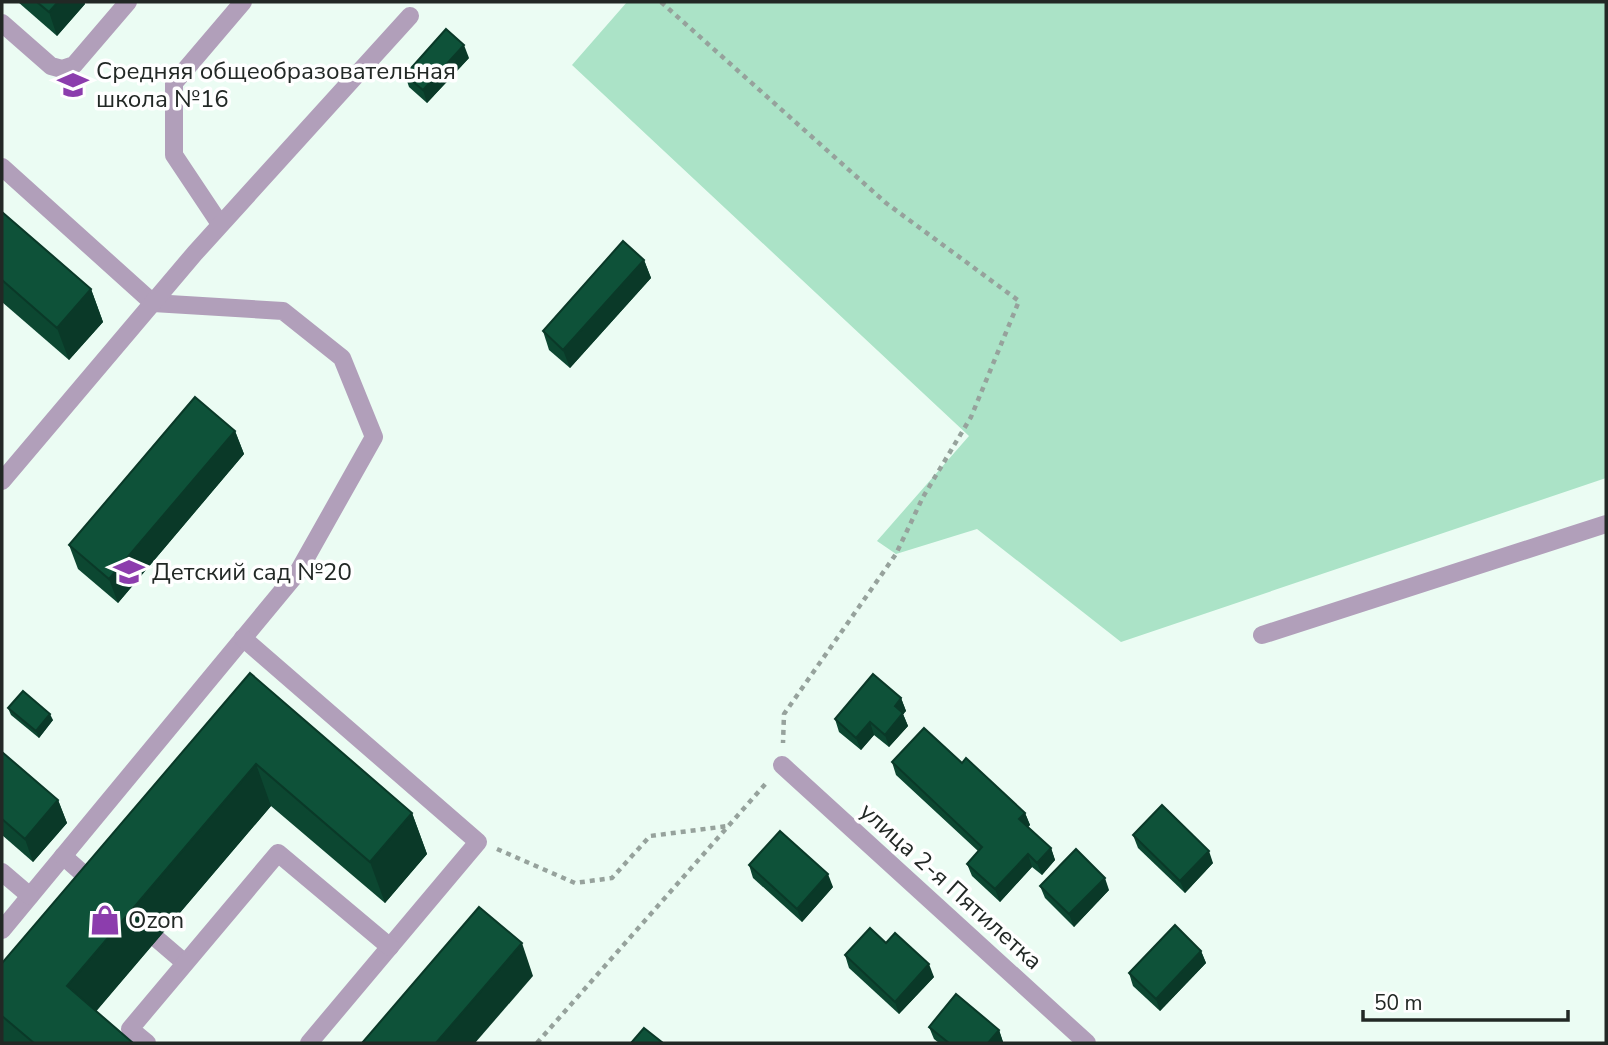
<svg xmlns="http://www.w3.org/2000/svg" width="1608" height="1045" font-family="'Nunito Sans',sans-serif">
<rect width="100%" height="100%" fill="#ebfcf3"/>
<polygon fill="#abe3c7" points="627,2 1606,2 1606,478 1121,642 977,529 896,554 877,541 969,436 572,65"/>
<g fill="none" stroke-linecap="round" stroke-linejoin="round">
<g stroke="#96a29c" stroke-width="4.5" stroke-dasharray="5 5" stroke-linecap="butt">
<polyline points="661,2 886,203 1019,301 971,417 923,497 896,554 784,714 783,743"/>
<polyline points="497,849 575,883 612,878 650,836 728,826"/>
<polyline points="537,1043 768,781"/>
</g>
<g stroke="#b19fba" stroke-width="18">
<polyline points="2,23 51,66 62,69 74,65 128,2"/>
<polyline points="2,167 153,303 283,311 342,358 374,437 298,572 2,930"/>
<polyline points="220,224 174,155 174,83 243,2"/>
<polyline points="2,481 195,253 410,16"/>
<polyline points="1262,635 1606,524"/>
<polyline points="243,638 478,842 309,1043"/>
<polyline points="782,765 1087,1043"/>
<polyline points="63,856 97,886"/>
<polyline points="2,872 30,896"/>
<polyline points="157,939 185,963"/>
<polyline points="147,1043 130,1029 278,853 390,947"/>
</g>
</g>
<g fill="#0c4731">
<polygon points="18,2 84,2 85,4 57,36"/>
<polygon points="469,58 427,103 409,87 405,75"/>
<polygon points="2,212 91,289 103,322 69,360 2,302"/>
<polygon points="644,260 651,278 570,368 549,350 543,331"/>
<polygon points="235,431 244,454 118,603 78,569 69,545"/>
<polygon points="250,673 412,813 427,854 385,903 271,806 96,1011 133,1043 2,1043 2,963"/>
<polygon points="901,698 906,711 903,714 908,726 889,747 874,735 861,750 839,732 835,719"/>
<polygon points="8,708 53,720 39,738 11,715"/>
<polygon points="2,752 58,800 67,823 33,862 2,835"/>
<polygon points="892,762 962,763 1025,813 1030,825 1028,827 1051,848 1055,860 1042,875 1032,867 1000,902 972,876 967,864 978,851 896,775"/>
<polygon points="1133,835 1213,863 1185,893 1138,848"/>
<polygon points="749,865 833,887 802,922 753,878"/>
<polygon points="1040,886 1109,890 1074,927 1045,898"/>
<polygon points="886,943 934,977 899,1014 849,968 845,955"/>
<polygon points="1201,951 1206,963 1160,1011 1133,986 1129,973"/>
<polygon points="929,1027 999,1030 1003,1042 939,1043 934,1039"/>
</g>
<g fill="#0a3928">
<polygon points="58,2 84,2 85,4 57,36 49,12"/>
<polygon points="464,45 469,58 427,103 423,90"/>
<polygon points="644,260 651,278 570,368 563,350"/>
<polygon points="91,289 103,322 69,360 57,328"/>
<polygon points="235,431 244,454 118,603 109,579"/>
<polygon points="901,698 906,711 903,714 908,726 889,747 885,735 895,706"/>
<polygon points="50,714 53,720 39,738 36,731"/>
<polygon points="870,722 874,735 861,750 856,738"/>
<polygon points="256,764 271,806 82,1028 67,986"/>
<polygon points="58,800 67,823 33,862 25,839"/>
<polygon points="412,813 427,854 385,903 370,862"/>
<polygon points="1025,813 1030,825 1024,831 1019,819"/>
<polygon points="1051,848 1055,860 1042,875 1037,863"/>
<polygon points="1209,851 1213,863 1185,893 1180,881"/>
<polygon points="1028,854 1032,867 1000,902 995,889"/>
<polygon points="828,874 833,887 802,922 797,909"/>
<polygon points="1105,878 1109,890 1074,927 1069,914"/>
<polygon points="522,943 533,976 475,1043 436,1043"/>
<polygon points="1201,951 1206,963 1160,1011 1156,999"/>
<polygon points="929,964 934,977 899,1014 895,1002"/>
<polygon points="999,1030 1003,1042 988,1043"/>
</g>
<g fill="#0e5239" stroke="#0a3928" stroke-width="2">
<polygon points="37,2 58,2 49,12"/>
<polygon points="446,29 464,45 423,90 405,75"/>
<polygon points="2,212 91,289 57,328 2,280"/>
<polygon points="623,241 644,260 563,350 543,331"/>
<polygon points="195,397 235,431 109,579 69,545"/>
<polygon points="250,673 412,813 370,862 256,764 67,986 133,1043 34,1043 2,1016 2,963"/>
<polygon points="873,674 901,698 895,706 903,713 885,735 870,722 856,738 835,719"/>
<polygon points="23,691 50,714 36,731 8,708"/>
<polygon points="924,728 962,763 966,758 1025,813 1019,819 1051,848 1037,863 1028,854 995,889 967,864 982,847 892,762"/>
<polygon points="2,752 58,800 25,839 2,819"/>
<polygon points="1162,805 1209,851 1180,881 1133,835"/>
<polygon points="780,831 828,874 797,909 749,865"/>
<polygon points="1076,849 1105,878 1069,914 1040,886"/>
<polygon points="479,907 522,943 436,1043 362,1043"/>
<polygon points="1175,925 1201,951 1156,999 1129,973"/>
<polygon points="870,928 886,943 895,933 929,964 895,1002 845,955"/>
<polygon points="956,994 999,1030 988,1043 949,1043 929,1027"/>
<polygon points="644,1028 663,1043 631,1043"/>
</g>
<defs>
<g id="school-bare" transform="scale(2.415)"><path d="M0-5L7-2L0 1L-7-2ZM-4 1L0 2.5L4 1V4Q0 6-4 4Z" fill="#8c3dad" stroke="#fff" stroke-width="2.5" paint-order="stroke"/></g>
<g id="shop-bare" transform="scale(2.415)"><path d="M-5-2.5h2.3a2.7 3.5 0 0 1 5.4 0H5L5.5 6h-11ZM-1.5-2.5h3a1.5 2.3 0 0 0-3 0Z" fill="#8c3dad" stroke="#fff" stroke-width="2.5" paint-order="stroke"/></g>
</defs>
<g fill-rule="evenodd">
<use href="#school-bare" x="73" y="85"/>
<use href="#school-bare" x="129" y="572"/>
<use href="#shop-bare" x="105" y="920"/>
</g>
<g text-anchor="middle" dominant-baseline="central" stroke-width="7" stroke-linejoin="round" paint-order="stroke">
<g font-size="24" fill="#222825" stroke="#fff" text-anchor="start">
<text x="96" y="71">Средняя общеобразовательная<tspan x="96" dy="28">школа №16</tspan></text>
<text x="152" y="572">Детский сад №20</text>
<text x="128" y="920">Ozon</text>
</g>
<g font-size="24" fill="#222825" stroke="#fff">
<text transform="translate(951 886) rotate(42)">улица 2-я Пятилетка</text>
</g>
</g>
<rect width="1608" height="1045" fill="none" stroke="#222825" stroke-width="7"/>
<path d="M1363 1010v10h205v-10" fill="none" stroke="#222825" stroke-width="3.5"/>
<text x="1374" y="1010" font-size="21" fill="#222825" stroke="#ffffff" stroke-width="5" paint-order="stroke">50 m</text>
</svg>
